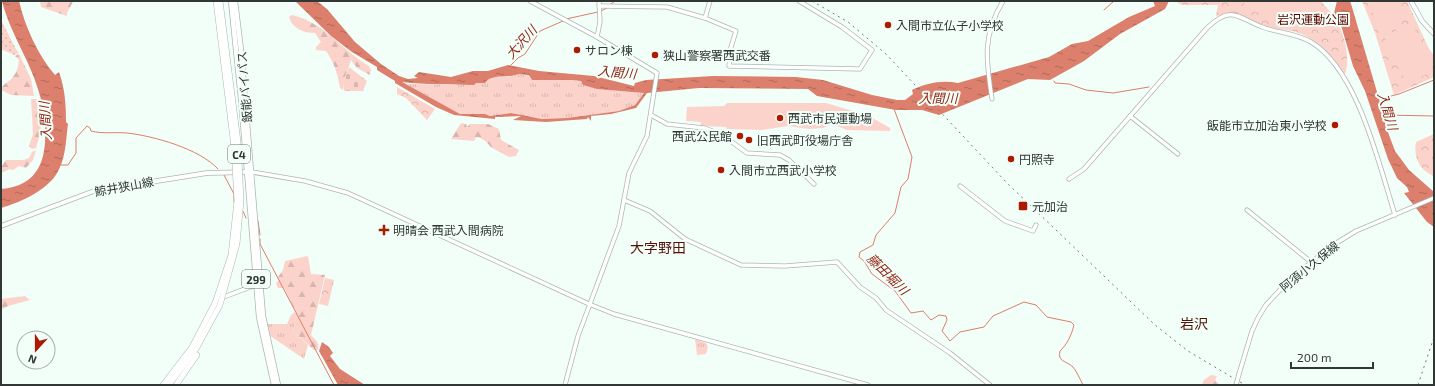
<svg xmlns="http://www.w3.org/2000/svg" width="1435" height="386" font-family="'Exo 2','Noto Sans JP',sans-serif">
<defs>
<pattern id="grass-tufts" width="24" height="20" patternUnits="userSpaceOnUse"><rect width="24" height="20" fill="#fcd3cb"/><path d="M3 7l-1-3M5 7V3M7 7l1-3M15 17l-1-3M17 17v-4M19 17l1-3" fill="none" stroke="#d8b6af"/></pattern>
<pattern id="forest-firs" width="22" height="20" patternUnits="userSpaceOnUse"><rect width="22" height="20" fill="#fcd3cb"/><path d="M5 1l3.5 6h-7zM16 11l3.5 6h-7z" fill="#d8b6af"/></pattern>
<pattern id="cemetery-stones" width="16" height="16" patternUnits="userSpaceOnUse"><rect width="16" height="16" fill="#fcd3cb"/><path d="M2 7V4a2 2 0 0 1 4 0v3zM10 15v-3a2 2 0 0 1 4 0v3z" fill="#d8b6af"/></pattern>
<pattern id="park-crowns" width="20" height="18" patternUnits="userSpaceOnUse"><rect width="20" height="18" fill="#fcd3cb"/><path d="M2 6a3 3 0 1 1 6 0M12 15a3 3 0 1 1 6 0" fill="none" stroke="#d8b6af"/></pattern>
<pattern id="garden-dots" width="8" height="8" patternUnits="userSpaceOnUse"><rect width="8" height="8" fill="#fcd3cb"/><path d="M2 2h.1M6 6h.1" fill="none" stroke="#d8b6af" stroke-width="1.8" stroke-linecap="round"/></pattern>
<pattern id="water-ripples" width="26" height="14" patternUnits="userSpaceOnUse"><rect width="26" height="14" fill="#dc7f6d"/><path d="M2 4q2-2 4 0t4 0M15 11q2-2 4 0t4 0" fill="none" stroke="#b3695a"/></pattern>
</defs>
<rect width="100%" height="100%" fill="#f2fef8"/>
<g fill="url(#grass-tufts)">
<polygon points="518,74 529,75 532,80 572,80 581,81 597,89 644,93 635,105 619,111 567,118 543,119 511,113 490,116 485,114 460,114 401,82 408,84 456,85 485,81 493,77 508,77"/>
<polygon points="295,312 297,315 293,331 308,345 304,359 269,335 267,324 287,324 291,315"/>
<polygon points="695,339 706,343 708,347 706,354 697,355"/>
</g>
<g fill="url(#forest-firs)">
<polygon points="40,1 73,1 73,2 67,13 67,16 41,7"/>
<path d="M 292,15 C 322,21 343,51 369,66 L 371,70 L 370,75 L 357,68 L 351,60 L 343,83 L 343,90 L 340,88 C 338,75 334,62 326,51 L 316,50 L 316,47 L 321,42 L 315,33 C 303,33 293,29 289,17 Z"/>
<path d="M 19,54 L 31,79 L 34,96 L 11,95 L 1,90 C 3,83 8,83 12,78 C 17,73 18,67 19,60 L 15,56 Z"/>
<polygon points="31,99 37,99 41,130 36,148 32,149 29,146 33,134"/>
<path d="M 461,123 L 466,124 L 467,127 L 470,124 L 488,124 L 499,129 L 501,140 L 519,150 L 516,156 L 509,157 C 507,156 493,148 492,148 C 486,142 485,139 476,137 L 474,141 L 451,139 Z"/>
<polygon points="36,150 33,160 26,168 19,166 13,170 10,169 1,173 1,167 6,160 24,160 29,158 32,152"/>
<path d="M 308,256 L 311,274 L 325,275 L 311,335 C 316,341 320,342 318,350 L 314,350 L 293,331 L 297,314 L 284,288 L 278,288 L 276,283 L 279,280 L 278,277 L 283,270 L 285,261 Z"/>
<polygon points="25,296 30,300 8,306 1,310 1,299"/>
<polygon points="1211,375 1217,376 1215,380 1220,385 1202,385 1204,380"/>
</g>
<polygon fill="url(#cemetery-stones)" points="349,67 367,81 363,91 344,91 343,83"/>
<g fill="url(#park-crowns)">
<path d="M 1180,1 L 1321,1 C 1326,7 1333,14 1337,21 C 1344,35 1351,59 1345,74 C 1334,57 1318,40 1299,33 C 1288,29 1276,30 1266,26 C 1243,18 1242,10 1216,16 L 1218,5 L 1183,5 L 1177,3 Z"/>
<polygon points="1362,1 1407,1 1428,47 1434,56 1434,77 1394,95 1375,33"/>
<polygon points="397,87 435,109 427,120 406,98 397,94"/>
<path d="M 1434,134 L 1434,176 C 1420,171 1413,157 1416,142 Z"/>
<polygon points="325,278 334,280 328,306 319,304"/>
</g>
<polygon fill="url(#garden-dots)" points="1,20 16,49 19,53 14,55 1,49"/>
<g fill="#fcd3cb">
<path d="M 1242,1 L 1312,1 C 1315,15 1306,26 1292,25 L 1250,10 Z"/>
<path d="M 1369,1 C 1389,1 1400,0 1410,17 L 1385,28 L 1381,28 L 1367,2 Z"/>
<polygon points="1412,23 1434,71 1407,83 1384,36"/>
<polygon points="727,103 826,103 869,116 890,128 890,131 847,130 832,124 823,128 809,129 788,126 762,130 727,129 726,127 700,126 701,122 686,121 687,107 724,106"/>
</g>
<g fill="url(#water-ripples)" fill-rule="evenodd">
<path d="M 2,1 L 19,1 C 25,27 38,55 55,75 L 59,72 C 65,89 66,104 66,122 L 68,124 C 66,138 66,154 60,167 C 52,189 21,202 1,208 L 1,189 C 39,186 47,159 45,126 L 48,128 C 48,116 43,107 40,96 C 31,61 10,34 2,1 Z"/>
<path d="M 295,1 L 317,1 L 327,9 L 355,42 L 381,64 L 399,76 L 408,79 L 418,78 L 414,76 L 419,72 L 451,77 L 473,71 L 488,71 L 508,65 L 539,71 L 594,76 L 634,86 L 635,83 L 646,80 L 713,76 L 796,77 L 823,80 L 872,95 L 897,100 L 905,100 L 913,94 L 912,90 C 927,83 941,80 958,83 L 1049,57 L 1072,44 L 1088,41 L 1129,17 L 1155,6 L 1153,1 L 1169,1 L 1165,9 L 1120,34 L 1084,61 L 1050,80 L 1028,79 L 939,115 L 922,110 L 896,110 L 817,96 L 808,89 L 699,88 L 647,93 L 636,108 L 611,114 L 591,116 L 591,121 L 588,117 L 587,119 L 546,122 L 513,120 L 521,116 L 495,117 L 495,119 L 454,115 L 436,107 L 395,83 L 395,81 L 377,70 L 377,67 L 352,52 L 331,36 ZM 518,74 L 529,75 L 532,80 L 572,80 L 581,81 L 583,85 L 597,89 L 644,93 L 635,105 L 619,111 L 567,118 L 542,119 L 511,113 L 490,116 L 485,114 L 460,114 L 402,82 C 426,85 451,84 474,85 L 476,83 L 485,83 C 491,73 508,79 518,74 Z"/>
<polygon points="1337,1 1350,1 1352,7 1382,109 1386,127 1395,151 1409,170 1434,192 1434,227 1427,222 1404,193 1409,192 1407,187 1397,178 1388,159 1365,91 1353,66 1340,22 1334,13"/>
<polygon points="322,342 329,347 333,353 330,356 340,369 365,385 338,385 319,351"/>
</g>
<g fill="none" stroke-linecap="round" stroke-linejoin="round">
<g stroke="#dc7f6d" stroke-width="1">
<polyline points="611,4 615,1"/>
<polyline points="1104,10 1114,1"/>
<polyline points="601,11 607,8"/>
<polyline points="566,19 598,12"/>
<polyline points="511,65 518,58 525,54 540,31 563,21"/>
<polyline points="1054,81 1055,83 1069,84 1086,90 1113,93 1149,87"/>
<polyline points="1379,99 1399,94 1434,80"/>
<path d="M 894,109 L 912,157 L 908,179 L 901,187 L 895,213 L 876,235 L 873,245 L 860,252 L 859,257 L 864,261 L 872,274 L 895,291 L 911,313 L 923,311 L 931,320 L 939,315 L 946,316 L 947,320 L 942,331 L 950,341 L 960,332 L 984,327 L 993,316 L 1024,302 L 1036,305 L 1047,317 L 1071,322 L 1074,325 C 1071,336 1068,343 1060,351 C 1057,362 1067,361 1073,367 C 1077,372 1080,379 1083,385"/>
<polyline points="1383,115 1434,116"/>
<path d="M 61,165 L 68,165 L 76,153 L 76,138 L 87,126 L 90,128 L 91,131 C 102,134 115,132 127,133 C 154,136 200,149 218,169"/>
<polyline points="224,175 234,194 234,202"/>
<polyline points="241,211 243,211 246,218"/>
<polyline points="258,221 260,235"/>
<polyline points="260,239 260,244 334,385"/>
</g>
<g stroke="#abb9b2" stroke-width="5">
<g id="tertiary">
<polyline points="530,1 597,37 657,73 647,136 629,173 619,226 578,336 565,385"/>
<polyline points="599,6 667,7 705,18 736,31 731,47 729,66 860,69 872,50 842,27 799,1"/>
<polyline points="705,18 710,1"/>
<polyline points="597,37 600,22 599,1"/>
<path d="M 992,99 C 986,60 982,36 1003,1"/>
<polyline points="651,115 667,124 704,128 721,134 747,153 780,155 789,160 814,184"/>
<polyline points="1130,116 1178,154"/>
<polyline points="252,172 305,181 348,193 589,304 614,314 868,385"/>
<path d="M 1069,179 L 1084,169 L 1207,28 C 1232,4 1238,18 1262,27 C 1278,33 1296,33 1311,42 C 1358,70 1379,165 1395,215"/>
<polyline points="960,186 1005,221 1033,231 1036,225"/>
<polyline points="624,200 650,211 685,239 741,265 785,266 837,262 860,287 876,298 886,310 950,353 990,385"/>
<polyline points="1247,210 1311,262"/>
<polyline points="221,298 258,284"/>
<polyline points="1239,374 1252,331 1258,318 1266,305 1289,280 1333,245 1356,231 1434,198"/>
</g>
</g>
<g stroke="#abb9b2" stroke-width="5.5">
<g id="secondary">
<polyline points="1411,1 1422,21 1434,34"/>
<polyline points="1,226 94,191 207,173 250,172"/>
</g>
</g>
<g stroke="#abb9b2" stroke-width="6">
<g id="trunk">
<polyline points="231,1 241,99 259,317 274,385"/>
<polyline points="235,1 241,50 263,316 278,385"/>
</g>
</g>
<g stroke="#abb9b2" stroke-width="6">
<g id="motorway">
<polyline points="163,385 192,347 215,303"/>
<polyline points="169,385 196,349 220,305"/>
<polyline points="176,385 197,355"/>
</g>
</g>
<use href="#tertiary" stroke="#fff" stroke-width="3.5"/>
<use href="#secondary" stroke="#fff" stroke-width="4"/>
<use href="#trunk" stroke="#fff" stroke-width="4.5"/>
<use href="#motorway" stroke="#fff" stroke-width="5"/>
<g stroke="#747d79" stroke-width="1" stroke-dasharray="2 4" stroke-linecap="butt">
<polyline points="812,1 848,22 886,54 1007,183 1155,325 1188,351 1245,385"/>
<polyline points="1418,385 1434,337"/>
</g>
<g stroke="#abb9b2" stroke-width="5" stroke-linecap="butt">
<polyline id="tertiary-bridge" points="1236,385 1239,374"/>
</g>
<g stroke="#abb9b2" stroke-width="6" stroke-linecap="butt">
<g id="motorway-bridge">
<polyline points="215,303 231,255 237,201 234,147 216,1"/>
<polyline points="220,305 237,244 241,200 238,142 220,1"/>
</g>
</g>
<use href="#tertiary-bridge" stroke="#fff" stroke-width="3.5"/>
<use href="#motorway-bridge" stroke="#fff" stroke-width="5"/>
</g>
<g fill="#aa1b01" stroke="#f2fef8" stroke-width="1.5">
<circle cx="888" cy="25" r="4"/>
<circle cx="577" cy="50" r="4"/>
<circle cx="655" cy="55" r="4"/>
<circle cx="780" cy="118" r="4"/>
<circle cx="1335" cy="125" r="4"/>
<circle cx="740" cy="136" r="4"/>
<circle cx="749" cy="140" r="4"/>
<circle cx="1011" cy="159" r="4"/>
<circle cx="721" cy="170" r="4"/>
<rect x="1018" y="201" width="10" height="10" rx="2"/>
<path d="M382 224h4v4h4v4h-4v4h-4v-4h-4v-4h4z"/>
</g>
<g text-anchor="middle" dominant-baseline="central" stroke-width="4" stroke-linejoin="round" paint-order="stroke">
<g fill="#f2fef8" stroke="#6b736f" stroke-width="1">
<rect x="228" y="145" width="22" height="18" rx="3"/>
<rect x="242" y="270" width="28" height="18" rx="3"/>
</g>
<g font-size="11" font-weight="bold" fill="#313734">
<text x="239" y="154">C4</text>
<text x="256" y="279">299</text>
</g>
<g font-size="12" fill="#5c0500" stroke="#f2fef8">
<text x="1313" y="19">岩沢運動公園</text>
</g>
<g font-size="12" fill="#313734" stroke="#f2fef8" text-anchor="start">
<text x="896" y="25">入間市立仏子小学校</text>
<text x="585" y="50">サロン棟</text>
<text x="663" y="55">狭山警察署西武交番</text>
<text x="788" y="118">西武市民運動場</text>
<text x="1327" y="125" text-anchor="end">飯能市立加治東小学校</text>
<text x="732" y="136" text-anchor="end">西武公民館</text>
<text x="757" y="140">旧西武町役場庁舎</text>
<text x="1019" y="159">円照寺</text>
<text x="729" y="170">入間市立西武小学校</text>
<text x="1032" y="206">元加治</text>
<text x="393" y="230">明晴会 西武入間病院</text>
</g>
<g font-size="12" fill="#313734" stroke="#f2fef8">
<text transform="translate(244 87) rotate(-95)">飯能バイパス</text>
<text transform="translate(124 186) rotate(-10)">鯨井狭山線</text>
<text transform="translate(1309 266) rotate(-39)">阿須小久保線</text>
</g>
<g font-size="13" font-style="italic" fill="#952615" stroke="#f2fef8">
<text transform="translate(521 42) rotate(-48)">大沢川</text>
<text transform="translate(617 72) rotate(5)">入間川</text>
<text x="938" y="98">入間川</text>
<text transform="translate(1388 111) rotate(73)">入間川</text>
<text transform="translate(45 121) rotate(-94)">入間川</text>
<text transform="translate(888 274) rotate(45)">藤田堀川</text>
</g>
<g font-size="14" fill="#541107" stroke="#f2fef8">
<text x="658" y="247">大字野田</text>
<text x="1194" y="323">岩沢</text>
</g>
</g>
<rect width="1435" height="386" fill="none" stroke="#313734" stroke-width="4"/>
<g transform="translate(36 350) rotate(201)"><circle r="19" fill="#f2fef8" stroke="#a5aeaa"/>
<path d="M0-3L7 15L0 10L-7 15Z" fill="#aa1b01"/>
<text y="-6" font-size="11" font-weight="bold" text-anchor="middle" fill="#313734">N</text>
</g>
<path d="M1291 362v6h82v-6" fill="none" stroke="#313734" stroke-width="2"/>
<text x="1297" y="362" font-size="12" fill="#313734" stroke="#f2fef8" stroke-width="3" paint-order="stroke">200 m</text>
</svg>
